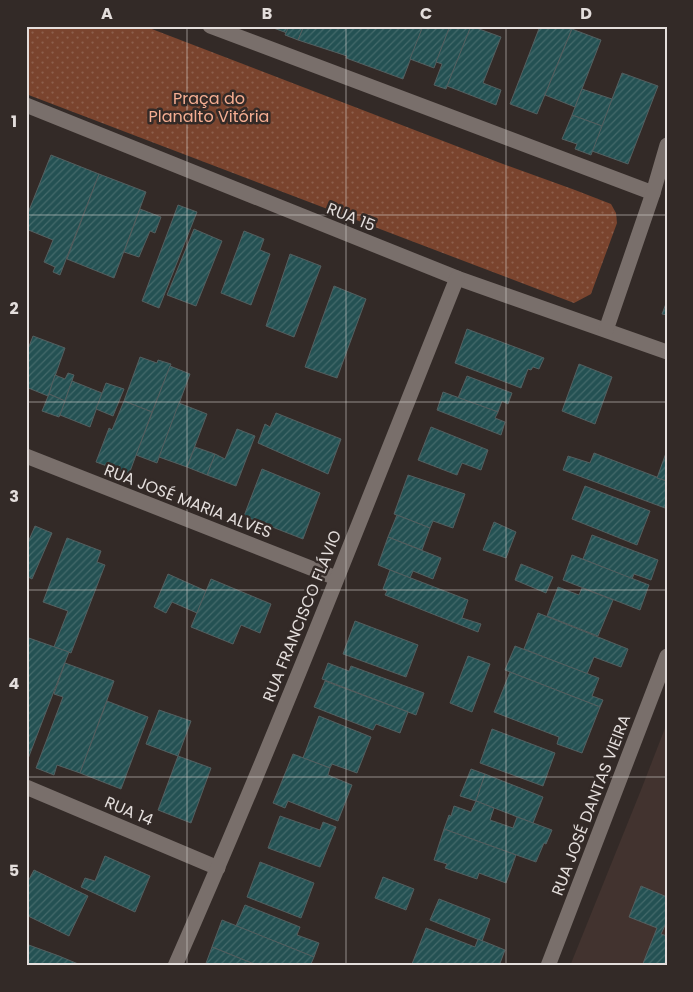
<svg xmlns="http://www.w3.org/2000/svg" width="693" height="992" font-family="Poppins,sans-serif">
<defs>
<pattern id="park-dots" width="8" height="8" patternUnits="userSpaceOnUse" patternTransform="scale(1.25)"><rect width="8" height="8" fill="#7a442e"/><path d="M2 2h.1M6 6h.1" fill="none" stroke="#8d5f4c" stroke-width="1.8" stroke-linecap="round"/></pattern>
<pattern id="building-hatch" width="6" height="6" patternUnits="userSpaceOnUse" patternTransform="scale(1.25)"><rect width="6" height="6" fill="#245153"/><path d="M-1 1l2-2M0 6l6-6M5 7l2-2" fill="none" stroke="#446a6b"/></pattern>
</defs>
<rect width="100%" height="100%" fill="#332a27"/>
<polygon fill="#42332f" points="667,723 667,966 570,966 641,790"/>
<polygon fill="url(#park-dots)" points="26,26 144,26 503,164 575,190 611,204 616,213 617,223 591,294 574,303 26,94"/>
<g fill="url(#building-hatch)" stroke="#545f60">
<polygon points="268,26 289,26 287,33"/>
<polygon points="289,26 304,26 298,40 285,35"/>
<polygon points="304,26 423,26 403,79 346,58 347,56 298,40"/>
<polygon points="423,26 450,26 434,68 410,59"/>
<polygon points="450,26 471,26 446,89 434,85 442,64 436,62"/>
<polygon points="471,26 501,37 483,83 501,90 496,105 447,86"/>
<polygon points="540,26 573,26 537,114 510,104"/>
<polygon points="572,29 601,40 575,107 545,95"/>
<polygon points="622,73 658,86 628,164 592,151"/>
<polygon points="582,89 612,99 602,126 572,115"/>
<polygon points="572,115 602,126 591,155 575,149 577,144 562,139"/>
<polygon points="51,155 99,174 60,275 53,272 55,267 44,262 53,240 26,229 26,218"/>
<polygon points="99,174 146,192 114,278 67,259"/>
<polygon points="178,205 197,212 159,308 142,301"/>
<polygon points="140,209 161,217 155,233 150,231 139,257 124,252"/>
<polygon points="194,229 222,241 196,306 167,295"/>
<polygon points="244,231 264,239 260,250 270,254 251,305 221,293"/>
<polygon points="290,254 321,266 294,337 266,326"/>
<polygon points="334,286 366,299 337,378 305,367"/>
<polygon points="667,301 667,315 662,314"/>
<polygon points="467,329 544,358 539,369 533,367 531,370 528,369 521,388 455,363"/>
<polygon points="33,336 65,348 48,396 26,387 26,354"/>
<polygon points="140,357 157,363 158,360 171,364 152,412 124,401"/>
<polygon points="579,364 612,377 595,424 562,411"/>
<polygon points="170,366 190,374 157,463 136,455"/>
<polygon points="68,373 74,375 65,401 49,394 55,375 65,379"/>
<polygon points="467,376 512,393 508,404 502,401 498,412 458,398"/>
<polygon points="72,381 102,393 90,427 60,415"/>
<polygon points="106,383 124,389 113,416 96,409"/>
<polygon points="443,392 498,412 495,418 505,422 501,435 437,410"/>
<polygon points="49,394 65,401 59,417 42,411"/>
<polygon points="124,401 152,412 129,474 96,462 109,428 112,430"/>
<polygon points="179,403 207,414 187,467 159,457"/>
<polygon points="276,413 341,439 328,474 258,443 265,424 270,427"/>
<polygon points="431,427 488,450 481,470 462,463 457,475 418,460"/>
<polygon points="237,429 255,436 236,486 207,475 215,454 225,459"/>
<polygon points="195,447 215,454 207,475 187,467"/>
<polygon points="594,453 667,481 667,505 665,508 563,470 568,456 590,463"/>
<polygon points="666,453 667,453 667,481 657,478"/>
<polygon points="262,469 320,493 303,539 244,516"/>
<polygon points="408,475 465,494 453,528 433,521 430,528 394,514"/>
<polygon points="585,486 650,511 637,545 572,519"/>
<polygon points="397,515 430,528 422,550 388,537"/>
<polygon points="494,522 516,532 506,558 483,550"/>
<polygon points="35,526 52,533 32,579 26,576 26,547"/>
<polygon points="592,535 658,560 651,580 634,574 632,579 583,559"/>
<polygon points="388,537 441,558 433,579 413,571 410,578 378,565"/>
<polygon points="67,538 101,551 97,562 105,565 71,653 54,647 68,611 43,602"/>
<polygon points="572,555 649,585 640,610 563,580"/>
<polygon points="521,564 553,577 546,593 515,580"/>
<polygon points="390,570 468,600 462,618 481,624 478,632 385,595 387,591 383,589"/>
<polygon points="168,574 206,591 197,613 172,602 166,613 154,607"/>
<polygon points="211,579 271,604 260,633 241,625 233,644 191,627"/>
<polygon points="558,587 579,595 582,588 613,600 598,636 547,616"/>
<polygon points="538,613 628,649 621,667 594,657 587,674 524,649"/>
<polygon points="355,621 418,645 406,677 343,654"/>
<polygon points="26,637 69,652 26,764"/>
<polygon points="515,646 599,678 592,696 603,700 600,707 505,670"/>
<polygon points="468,656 490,664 472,712 450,703"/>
<polygon points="65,663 114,681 80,773 57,765 54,775 36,768 63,697 54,694"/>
<polygon points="328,663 349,671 351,666 424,693 416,715 322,679"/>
<polygon points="510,672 600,707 582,753 557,744 559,737 494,712"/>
<polygon points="325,681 408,712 400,733 376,724 373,730 314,707"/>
<polygon points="107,701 148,717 121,789 80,773"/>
<polygon points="159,710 191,721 178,756 146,744"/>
<polygon points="319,716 371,737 357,773 332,764 330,768 303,758"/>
<polygon points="492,729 555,753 543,786 480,763"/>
<polygon points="293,754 330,768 328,775 352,785 338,821 288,801 285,808 273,803"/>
<polygon points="178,756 211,768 191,823 158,810"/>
<polygon points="471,769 485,774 476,801 460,796"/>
<polygon points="485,774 543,797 533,823 476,801"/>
<polygon points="476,801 494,808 490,820 513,828 517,817 552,830 546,844 544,843 536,862 444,829 449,815 451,816 454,806 471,812"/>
<polygon points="280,816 320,830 323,822 336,827 320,867 268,848"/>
<polygon points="444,829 516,855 506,883 479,873 477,879 445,868 447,864 434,860"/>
<polygon points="105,856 150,876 135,912 81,887 85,878 95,881"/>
<polygon points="260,862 314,883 301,918 247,897"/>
<polygon points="34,870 88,896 69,936 26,915 26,885"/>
<polygon points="383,877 414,889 406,910 375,898"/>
<polygon points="641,886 667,897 667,921 661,934 667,936 667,966 642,966 657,928 629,917"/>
<polygon points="439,899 490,919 482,941 430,920"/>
<polygon points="245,905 300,927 297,935 319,943 314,957 236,926"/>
<polygon points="222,920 314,957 310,966 259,966 212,947"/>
<polygon points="426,928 475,947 478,939 505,950 499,966 415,966 412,964"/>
<polygon points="26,944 59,956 83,966 26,966"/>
<polygon points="212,947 259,966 205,966"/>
</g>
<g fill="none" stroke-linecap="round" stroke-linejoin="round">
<g stroke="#796f6b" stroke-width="15">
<polyline points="210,26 653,193"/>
<polyline points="26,105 457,278 667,352"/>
<polyline points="606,330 653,193 667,145"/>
<polyline points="26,456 336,578"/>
<polyline points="26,787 218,868"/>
<path d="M 175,966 C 275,739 365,508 457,278"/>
<polyline points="548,966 667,656"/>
</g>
</g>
<path fill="none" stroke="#e4dedc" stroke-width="1" stroke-opacity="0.55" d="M 187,26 L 187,966M 346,26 L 346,966M 506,26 L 506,966M 26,215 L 667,215M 26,402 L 667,402M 26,590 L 667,590M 26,777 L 667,777"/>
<g text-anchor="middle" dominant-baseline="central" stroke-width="5" stroke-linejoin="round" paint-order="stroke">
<g font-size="16" fill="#f5ae92" stroke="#332a27">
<text x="209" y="98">Praça do<tspan x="209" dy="18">Planalto Vitória</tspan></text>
</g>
<g font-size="16" fill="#e4dedc" stroke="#332a27">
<text transform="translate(351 217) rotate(22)">RUA 15</text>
<text transform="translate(188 501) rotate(21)">RUA JOSÉ MARIA ALVES</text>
<text transform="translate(302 616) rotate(-68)">RUA FRANCISCO FLÁVIO</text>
<text transform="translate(591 805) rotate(-69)">RUA JOSÉ DANTAS VIEIRA</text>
<text transform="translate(129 811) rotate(23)">RUA 14</text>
</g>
</g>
<rect width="693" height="992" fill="none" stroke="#332a27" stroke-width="55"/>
<rect x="28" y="28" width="638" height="936" fill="none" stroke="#e4dedc" stroke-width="2"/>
<g font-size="16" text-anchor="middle" font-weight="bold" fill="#e4dedc">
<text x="107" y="19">A</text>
<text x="267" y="19">B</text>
<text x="426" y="19">C</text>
<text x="586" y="19">D</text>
<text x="14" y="127">1</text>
<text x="14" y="314">2</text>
<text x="14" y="502">3</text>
<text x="14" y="689">4</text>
<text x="14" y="876">5</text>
</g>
</svg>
